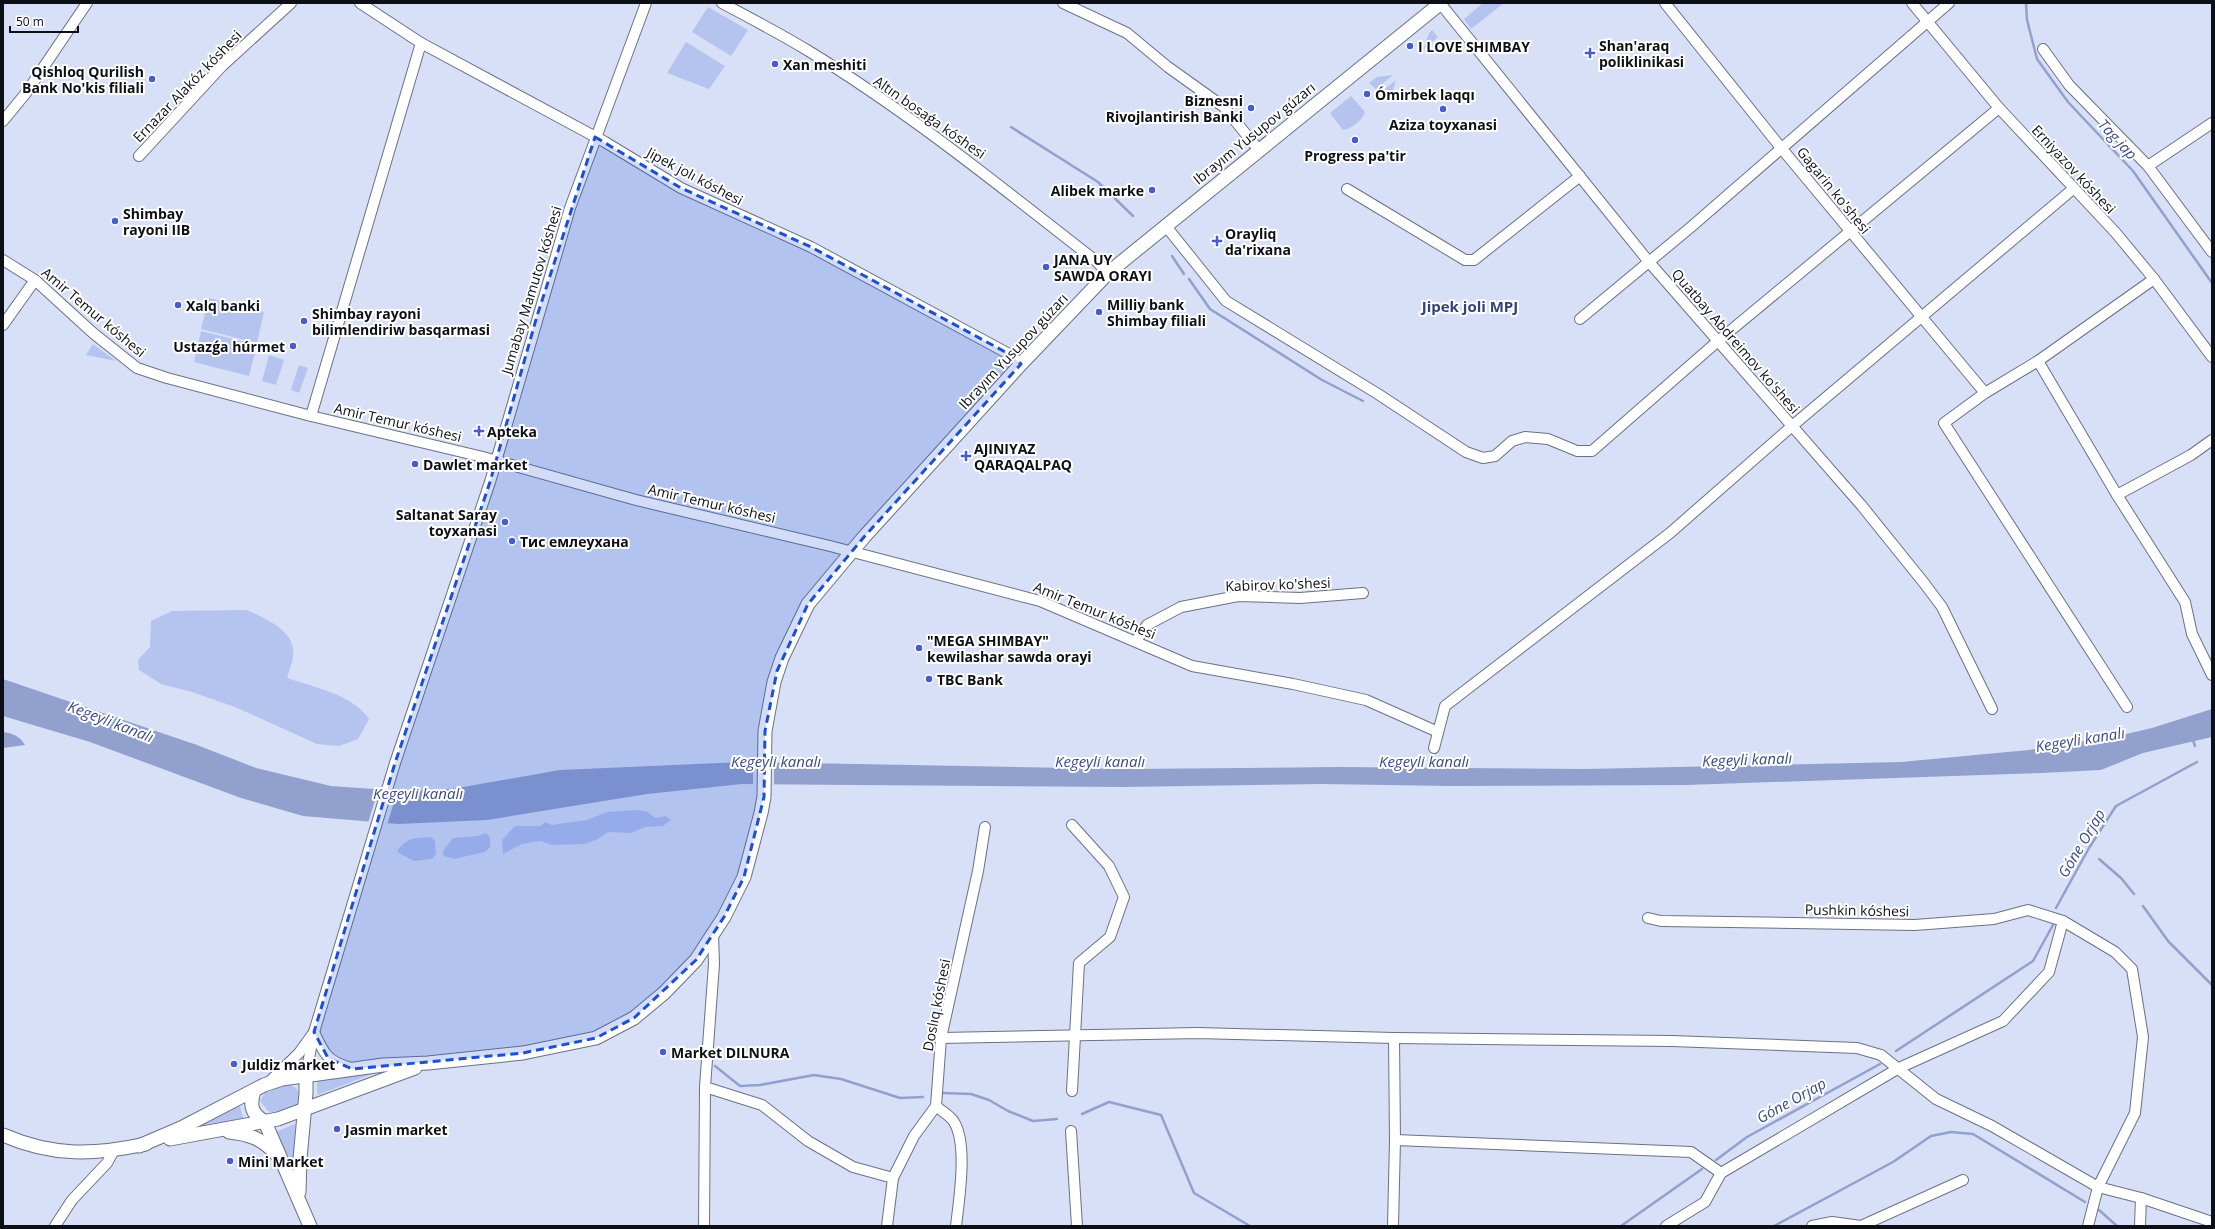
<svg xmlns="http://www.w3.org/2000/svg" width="2215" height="1229" font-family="'Open Sans',sans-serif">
<rect width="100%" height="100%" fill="#d8e0f7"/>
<g fill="#b5c3ef">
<polygon points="1483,3 1504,3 1471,29 1464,19"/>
<polygon points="708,7 748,30 731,56 692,32"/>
<polygon points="1432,30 1438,37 1423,50 1429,33"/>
<polygon points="1442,41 1449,49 1445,52 1428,53"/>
<polygon points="686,42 725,66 709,89 667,73"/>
<polygon points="1393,75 1376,89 1369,83 1377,77"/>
<polygon points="1396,80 1391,97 1388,99 1381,92"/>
<path d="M 1351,96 L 1365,112 C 1363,120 1351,129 1343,130 L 1330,113 Z"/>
<polygon points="209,298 264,312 257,343 201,329"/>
<polygon points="201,331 257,345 249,376 194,362"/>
<polygon points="93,344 116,361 86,355"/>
<polygon points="269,355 284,360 276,385 262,381"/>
<polygon points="299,365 308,368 299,393 291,390"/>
<path d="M 247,610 C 266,619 297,631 293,657 C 292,664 289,671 287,678 C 316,688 352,694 369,719 L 358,739 L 339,746 L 317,744 L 235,707 L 192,692 L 161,684 L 139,670 L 138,660 L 150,647 L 151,621 L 172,611 Z"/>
<polygon points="635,810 646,811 656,818 665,816 671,820 663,826 645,827 631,833 608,832 598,839 584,844 552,845 540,841 522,844 503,854 502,840 515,826 540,826 546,822 551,825 587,820 607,812"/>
<polygon points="486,833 490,837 490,847 485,852 454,859 444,856 443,851 453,838 477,836"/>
<path d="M 431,837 L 435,841 L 436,854 L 432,859 L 414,861 L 397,852 C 406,837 415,838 431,837 Z"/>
<polygon points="383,1070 317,1095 317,1077"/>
<path d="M 287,1084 C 298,1087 302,1093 297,1104 L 274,1113 L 268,1111 L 260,1101 L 265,1093 Z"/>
<polygon points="240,1106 243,1118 200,1126"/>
<polygon points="295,1124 294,1168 276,1132"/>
</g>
<g fill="#92a0cd">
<polygon points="3,679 197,745 256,768 331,786 402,791 452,789 560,770 742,762 1126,769 1339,767 1586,769 1901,762 2029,750 2122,735 2152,728 2212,709 2212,737 2143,753 2101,770 2042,773 1686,785 1451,786 1321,784 1123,787 742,784 647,794 487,820 398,824 303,816 241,798 90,742 3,716"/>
<path d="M 3,732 C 12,733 20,736 25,745 L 3,748 Z"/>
</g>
<g fill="#d8e0f7">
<rect x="753" y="760" width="21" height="26"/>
<polygon points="379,787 398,789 387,825 368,823"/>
</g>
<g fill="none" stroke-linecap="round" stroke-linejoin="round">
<g stroke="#92a0cd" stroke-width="2.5">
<polyline points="2026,3 2027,20 2037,59 2068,102 2133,171 2212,283"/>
<polyline points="1011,127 1098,182 1133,216"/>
<polyline points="1172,256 1184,274"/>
<polyline points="1189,279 1210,309 1322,380 1363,401"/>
<polyline points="2193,740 2195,746"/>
<polyline points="2099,859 2121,878 2134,894"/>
<polyline points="2143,906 2168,941 2212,985"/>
<polyline points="2056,908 2089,848 2116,806 2197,762"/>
<polyline points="1896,1051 2033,961 2053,925"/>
<polyline points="715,1066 740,1086 760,1085 814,1075 841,1079 900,1098 923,1097"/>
<polyline points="943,1093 971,1094 989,1100 1008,1111 1033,1121 1057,1119"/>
<polyline points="1082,1114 1109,1102 1161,1115 1194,1193 1250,1226"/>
<polyline points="1716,1160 1747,1137 1880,1064"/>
<polyline points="2099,1210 2117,1226"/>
<polyline points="1621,1226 1702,1169"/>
<polyline points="1774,1226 1893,1162 1931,1136 1951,1132 1973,1134 2085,1202"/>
</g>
<g stroke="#6b7185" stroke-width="12">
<g id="minor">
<polyline points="360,3 421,43 605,142 681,188 811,247 1009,354 1021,364"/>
<path d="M 722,3 C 750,18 779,33 807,50 C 909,112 1002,188 1096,261 L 1108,273"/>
<polyline points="1063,3 1127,33 1168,67 1224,107 1258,149"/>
<polyline points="1440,3 1649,262 1862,506 1924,583 1942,607 1992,709"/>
<polyline points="1665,3 1782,149 1985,393"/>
<polyline points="1912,3 1999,108 2115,232 2154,279 2212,357"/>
<polyline points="2043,49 2069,85 2148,166 2212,252"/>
<polyline points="3,121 26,93 87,3"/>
<polyline points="139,156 222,66 291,3"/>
<polyline points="2148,166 2212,123"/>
<polyline points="1347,189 1465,260 1474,260 1580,176"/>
<polyline points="1165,225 1226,301 1378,394 1466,452 1483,458 1495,456 1512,441 1525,437 1548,439 1577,451 1592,451 1718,341 1999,108"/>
<polyline points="3,260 35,280 93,333 137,368 167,378 311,416 483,457 636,500 830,546 1040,601 1192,666 1293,684 1366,700 1438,732"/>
<polyline points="1580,319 1691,227 1949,3"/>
<polyline points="3,325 35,280"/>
<polyline points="2038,361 2117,495 2185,602 2192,634 2212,675"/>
<polyline points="311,416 421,43"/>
<polyline points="2117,495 2191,455 2212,440"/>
<polyline points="1136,641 1147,625 1181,607 1238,596 1300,598 1363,593"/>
<polyline points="2127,707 1944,423 1985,393 2038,361 2154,279"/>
<polyline points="1434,748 1445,706 1670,533 1791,427 2073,189"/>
<polyline points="1072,825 1109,866 1124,897 1110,937 1079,963 1072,1091"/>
<polyline points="1648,918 1661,921 1915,925 1994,919 2028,910 2063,921 2115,952 2132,969 2143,1037 2135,1113 2098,1187 2088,1226"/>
<path d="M 314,1032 C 324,1054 327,1061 351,1068"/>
<polyline points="941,1038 1198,1033 1394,1038 1672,1041 1857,1048 1881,1055 1936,1099 1992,1126 2098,1187 2141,1198 2212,1222"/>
<polyline points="306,1074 314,1032 395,763 490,482 570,208 646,3"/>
<polyline points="269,1082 299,1053 312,1035"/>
<polyline points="705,1087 762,1105 808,1141 853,1167 893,1178"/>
<path d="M 936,1106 C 941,1111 951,1116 954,1122 C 968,1144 959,1200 956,1226"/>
<polyline points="1071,1131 1077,1226"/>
<polyline points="1395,1140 1691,1152 1721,1173"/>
<polyline points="55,1226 72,1200 107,1163 113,1152"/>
<polyline points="704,1226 705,1087 714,964 713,934"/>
<polyline points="887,1226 893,1178 914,1136 936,1106 941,1038 978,871 985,827"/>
<polyline points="1393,1226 1395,1140 1394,1038"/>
<polyline points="1666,1226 1705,1202 1721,1173 1899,1068 2003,1021 2049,972 2063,921"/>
<polyline points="1812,1226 1832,1222 1861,1226"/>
<polyline points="1861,1226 1963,1180"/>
<polyline points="2140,1226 2141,1198"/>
</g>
</g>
<g stroke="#6b7185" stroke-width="15">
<g id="major">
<path d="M 254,1091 C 249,1106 252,1114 265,1122 L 310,1226"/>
<path d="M 229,1132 C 249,1134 263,1139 276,1154"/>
<path d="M 3,1135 C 54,1157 94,1155 146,1144"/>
<polyline points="170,1139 278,1119 415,1068"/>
<polyline points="139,1146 181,1128 264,1085 282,1079 383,1065 428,1063 523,1053 596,1038 634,1018 664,993 696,960 724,917 744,877 761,813 764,797 765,731 774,682 782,658 808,604 864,537 1021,364 1108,273 1441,3"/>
<polyline points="299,1192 300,1159 306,1093 306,1074"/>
</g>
</g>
<use href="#minor" stroke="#fff" stroke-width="10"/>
<use href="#major" stroke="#fff" stroke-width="13"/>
</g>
<path fill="#1d4ed8" fill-opacity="0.2" stroke="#1d4ed8" stroke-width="3" stroke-dasharray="8 5" stroke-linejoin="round" d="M 595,137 L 681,188 L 811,247 L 1009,354 L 1021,364 L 864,537 L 808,604 L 777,671 L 765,731 L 764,797 L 744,877 L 724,917 L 696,960 L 634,1018 L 596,1038 L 523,1053 L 352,1069 L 328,1058 L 314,1032 L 395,763 L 490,482 L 537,316 Z"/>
<g fill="#475cd0" stroke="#fff" stroke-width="1.5">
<circle cx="1410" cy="46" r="4"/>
<path d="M1588 47h4v4h4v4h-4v4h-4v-4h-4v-4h4z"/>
<circle cx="775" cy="64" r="4"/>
<circle cx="152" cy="79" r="4"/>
<circle cx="1367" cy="94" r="4"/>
<circle cx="1251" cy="108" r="4"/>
<circle cx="1443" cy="109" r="4"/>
<circle cx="1355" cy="140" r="4"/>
<circle cx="1152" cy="190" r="4"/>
<circle cx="115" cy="221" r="4"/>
<path d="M1215 235h4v4h4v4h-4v4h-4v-4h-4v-4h4z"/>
<circle cx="1046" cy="267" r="4"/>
<circle cx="178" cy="305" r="4"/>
<circle cx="1099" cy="312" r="4"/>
<circle cx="304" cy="321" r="4"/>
<circle cx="293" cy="346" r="4"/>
<path d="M477 425h4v4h4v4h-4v4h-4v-4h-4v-4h4z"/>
<path d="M964 450h4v4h4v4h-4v4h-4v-4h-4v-4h4z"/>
<circle cx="415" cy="464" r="4"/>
<circle cx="505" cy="522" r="4"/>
<circle cx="512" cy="541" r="4"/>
<circle cx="919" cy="648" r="4"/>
<circle cx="929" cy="679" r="4"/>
<circle cx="663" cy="1052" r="4"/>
<circle cx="234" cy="1064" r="4"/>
<circle cx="337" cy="1129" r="4"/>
<circle cx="230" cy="1161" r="4"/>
</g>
<g text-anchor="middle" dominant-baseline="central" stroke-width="4" stroke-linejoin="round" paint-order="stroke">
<g font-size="14" font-weight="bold" fill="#0c0f16" stroke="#fff" text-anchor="start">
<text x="1599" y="45">Shan'araq<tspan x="1599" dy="16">poliklinikasi</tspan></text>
<text x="1418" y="46">I LOVE SHIMBAY</text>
<text x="783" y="64">Xan meshiti</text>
<text x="144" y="71" text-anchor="end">Qishloq Qurilish<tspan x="144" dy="16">Bank No'kis filiali</tspan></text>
<text x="1375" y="94">Ómirbek laqqı</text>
<text x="1243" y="100" text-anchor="end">Biznesni<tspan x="1243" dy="16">Rivojlantirish Banki</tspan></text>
<text x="1443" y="124" text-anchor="middle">Aziza toyxanasi</text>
<text x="1355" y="155" text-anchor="middle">Progress pa'tir</text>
<text x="1144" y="190" text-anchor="end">Alibek marke</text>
<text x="123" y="213">Shimbay<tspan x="123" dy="16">rayoni IIB</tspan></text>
<text x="1225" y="233">Orayliq<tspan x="1225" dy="16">da'rixana</tspan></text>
<text x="1054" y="259">JANA UY<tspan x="1054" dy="16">SAWDA ORAYI</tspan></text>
<text x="1107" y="304">Milliy bank<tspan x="1107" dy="16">Shimbay filiali</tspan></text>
<text x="186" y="305">Xalq banki</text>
<text x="312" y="313">Shimbay rayoni<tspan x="312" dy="16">bilimlendiriw basqarmasi</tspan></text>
<text x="285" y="346" text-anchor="end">Ustazǵa húrmet</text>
<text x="487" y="431">Apteka</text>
<text x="974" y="448">AJINIYAZ<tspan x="974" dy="16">QARAQALPAQ</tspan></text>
<text x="423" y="464">Dawlet market</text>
<text x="497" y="514" text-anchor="end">Saltanat Saray<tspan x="497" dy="16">toyxanasi</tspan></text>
<text x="520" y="541">Тис емлеухана</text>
<text x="927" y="640">"MEGA SHIMBAY"<tspan x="927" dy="16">kewilashar sawda orayi</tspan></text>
<text x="937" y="679">TBC Bank</text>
<text x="671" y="1052">Market DILNURA</text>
<text x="242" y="1064">Juldiz market</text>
<text x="345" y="1129">Jasmin market</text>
<text x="238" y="1161">Mini Market</text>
</g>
<g font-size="14" fill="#0c0f16" stroke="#fff">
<text transform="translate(187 86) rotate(-46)">Ernazar Alakóz kóshesi</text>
<text transform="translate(930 117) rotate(35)">Altın bosaǵa kóshesi</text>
<text transform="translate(1254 133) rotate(-39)">Ibrayım Yusupov gúzarı</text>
<text transform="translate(2074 169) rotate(47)">Erniyazov kóshesi</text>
<text transform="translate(695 176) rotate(28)">Jipek jolı kóshesi</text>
<text transform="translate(1834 190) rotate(51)">Gagarin ko'shesi</text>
<text transform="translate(531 290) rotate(-73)">Jumabay Mamutov kóshesi</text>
<text transform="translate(94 312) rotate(40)">Amir Temur kóshesi</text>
<text transform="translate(1736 341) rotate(49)">Quatbay Abdreimov ko'shesi</text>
<text transform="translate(1013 351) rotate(-47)">Ibrayım Yusupov gúzarı</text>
<text transform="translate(398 422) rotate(13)">Amir Temur kóshesi</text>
<text transform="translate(712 503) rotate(13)">Amir Temur kóshesi</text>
<text transform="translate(1278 584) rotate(-2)">Kabirov ko'shesi</text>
<text transform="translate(1095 610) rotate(22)">Amir Temur kóshesi</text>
<text transform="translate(1857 910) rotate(1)">Pushkin kóshesi</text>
<text transform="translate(936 1005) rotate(-79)">Doslıq kóshesi</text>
</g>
<g font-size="15" font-style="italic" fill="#3c4b85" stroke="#fff">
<text transform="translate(2118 139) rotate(47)">Tag jap</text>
<text transform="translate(111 721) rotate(21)">Kegeyli kanalı</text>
<text transform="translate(2080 739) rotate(-9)">Kegeyli kanalı</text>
<text transform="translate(1747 759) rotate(-2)">Kegeyli kanalı</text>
<text x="776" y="761">Kegeyli kanalı</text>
<text x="1100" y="761">Kegeyli kanalı</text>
<text x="1424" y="761">Kegeyli kanalı</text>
<text x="418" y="793">Kegeyli kanalı</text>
<text transform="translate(2081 843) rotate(-59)">Góne Orjap</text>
<text transform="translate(1791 1100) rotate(-29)">Góne Orjap</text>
</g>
<g font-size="15" font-weight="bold" fill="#34427c" stroke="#fff">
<text x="1470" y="306">Jipek joli MPJ</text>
</g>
</g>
<rect width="2215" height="1229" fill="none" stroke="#0c0f16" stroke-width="8"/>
<path d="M10 26v6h68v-6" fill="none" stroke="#0c0f16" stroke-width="2"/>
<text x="16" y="26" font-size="12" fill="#0c0f16" stroke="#ffffff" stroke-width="3" paint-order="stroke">50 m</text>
</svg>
